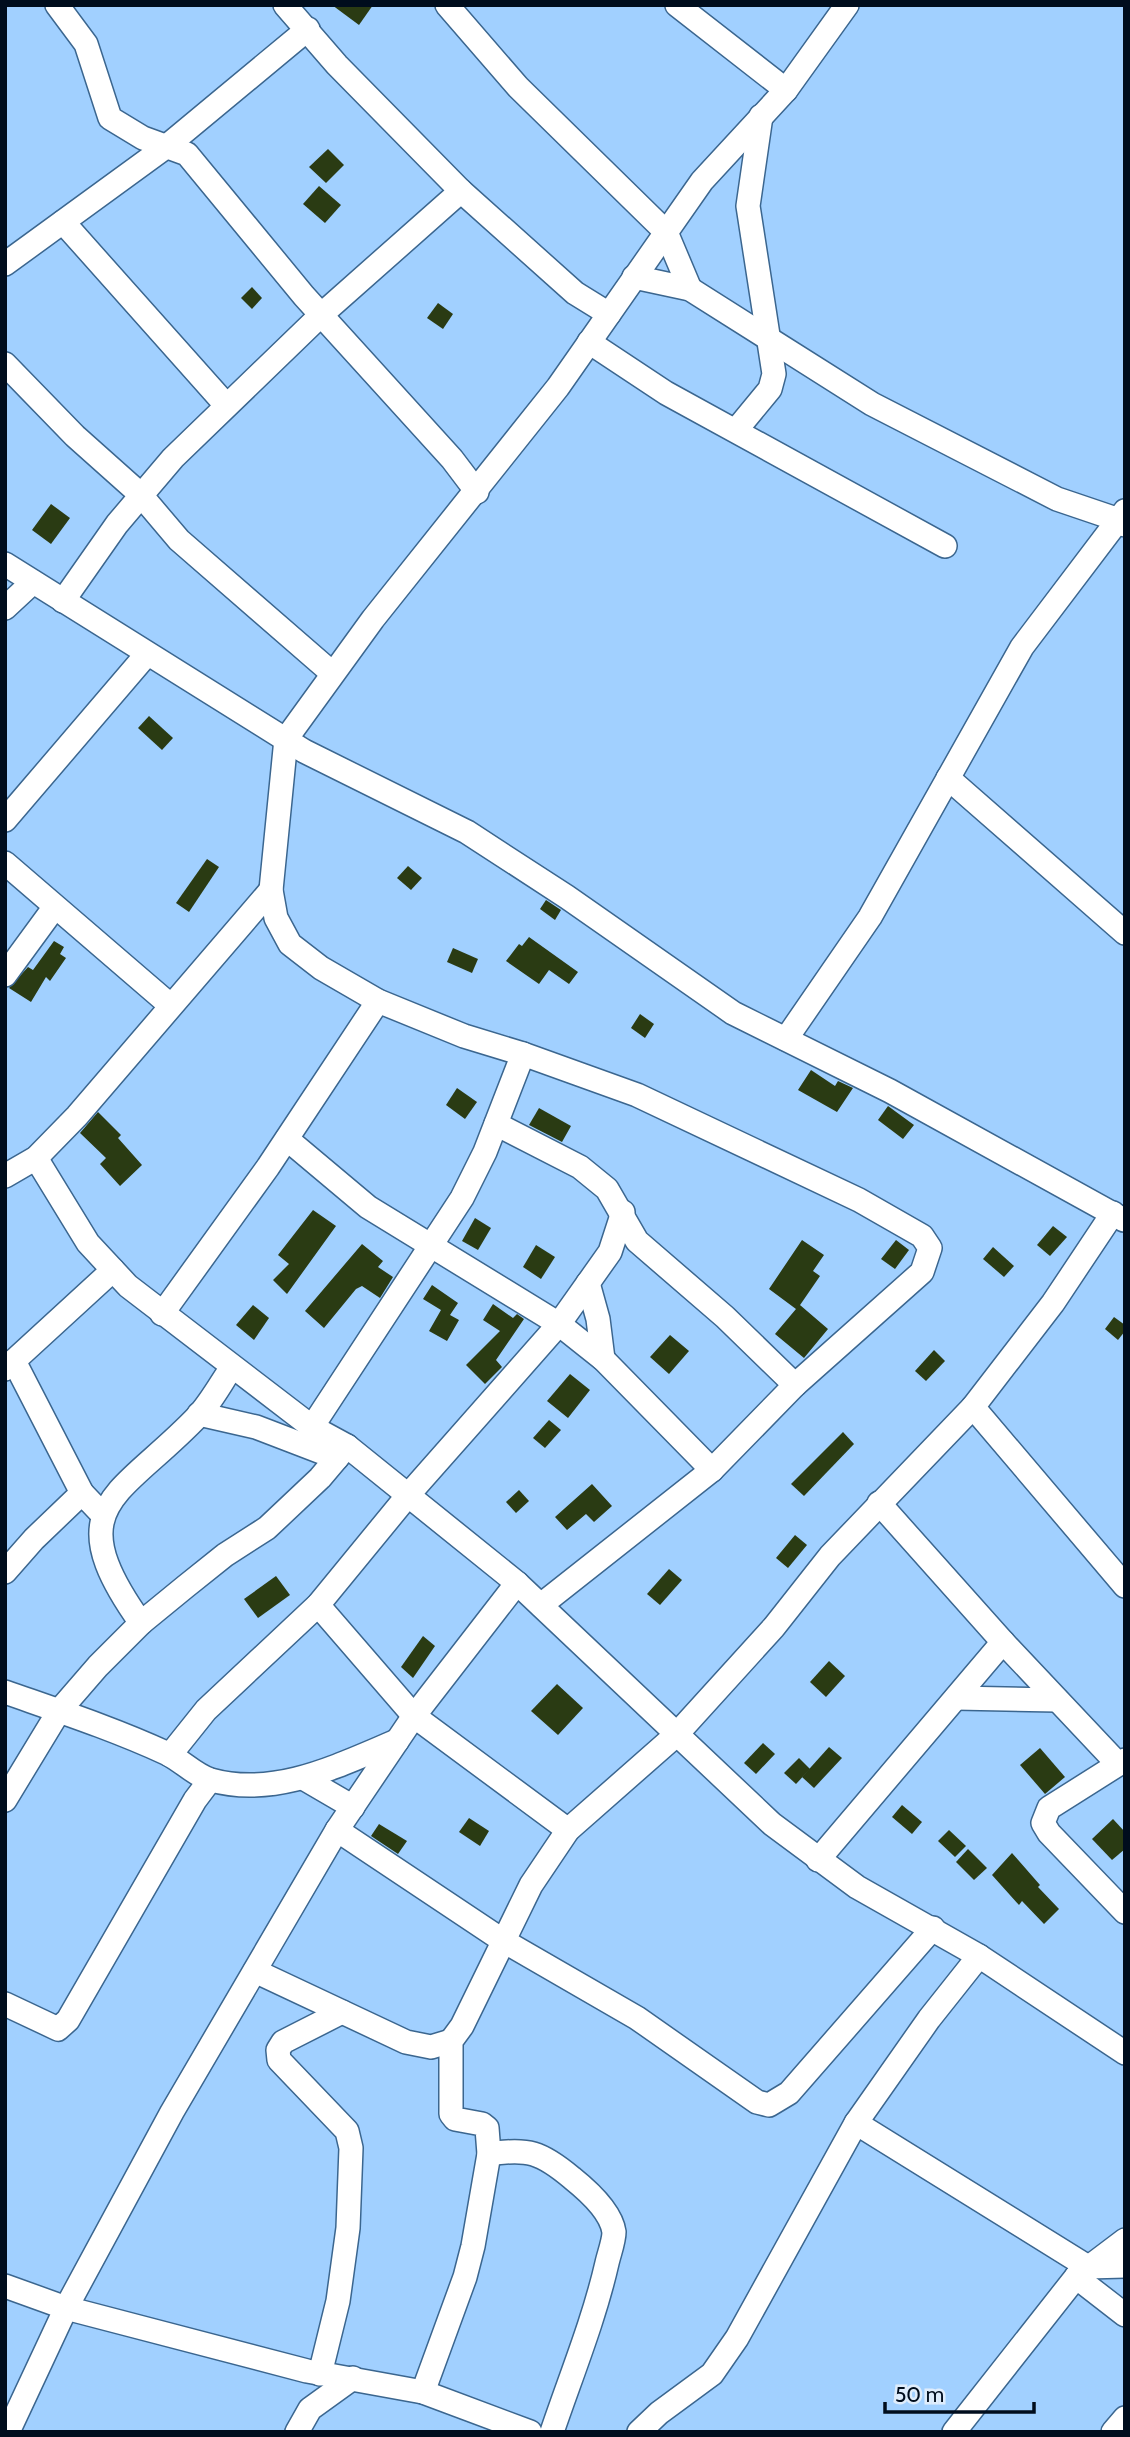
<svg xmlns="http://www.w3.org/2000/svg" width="1130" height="2437" font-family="Cabin,sans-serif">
<rect width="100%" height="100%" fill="#a1d0ff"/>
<g fill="#2a3b13">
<polygon points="332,5 373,5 359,25"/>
<polygon points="328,149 344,165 326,183 309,167"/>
<polygon points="319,186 341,205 325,223 303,204"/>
<polygon points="252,287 262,298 252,309 241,298"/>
<polygon points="438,303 453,314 443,329 427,318"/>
<polygon points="51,504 70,518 51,544 32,530"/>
<polygon points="149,716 173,738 162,750 138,728"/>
<polygon points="207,859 219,867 189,912 176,903"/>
<polygon points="408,866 422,878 411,890 397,878"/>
<polygon points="546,900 561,910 555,920 540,909"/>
<polygon points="529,937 578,972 569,984 549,970 539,984 506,961 519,944 522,946"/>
<polygon points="54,941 64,947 60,954 66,958 50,981 46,977 31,1002 9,988 28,967 33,970"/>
<polygon points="453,948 478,959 472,973 447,962"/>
<polygon points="640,1014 654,1024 645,1038 631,1028"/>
<polygon points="811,1070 835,1086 838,1081 853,1088 837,1112 798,1090"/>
<polygon points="457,1088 477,1102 465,1119 446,1105"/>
<polygon points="888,1106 914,1125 903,1139 878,1120"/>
<polygon points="539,1108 571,1126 562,1142 529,1125"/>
<polygon points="98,1112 121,1135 118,1138 142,1165 120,1186 100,1164 106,1158 80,1133"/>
<polygon points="313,1210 336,1226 287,1294 273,1280 289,1264 278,1255"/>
<polygon points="475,1218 491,1228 478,1250 462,1241"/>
<polygon points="1053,1226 1067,1237 1050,1256 1037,1245"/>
<polygon points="802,1240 824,1255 813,1271 820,1276 798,1308 800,1305 828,1329 804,1358 775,1334 796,1309 769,1289"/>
<polygon points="896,1240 909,1250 895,1269 881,1259"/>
<polygon points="362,1244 383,1261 378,1267 393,1277 380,1298 362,1286 356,1289 324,1328 305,1311"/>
<polygon points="536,1245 555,1257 541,1279 523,1267"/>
<polygon points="993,1247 1014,1266 1004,1277 983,1259"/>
<polygon points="432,1285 458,1303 450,1315 459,1320 447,1341 429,1331 441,1310 423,1299"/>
<polygon points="493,1304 513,1318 517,1314 524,1319 496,1360 502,1367 485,1384 466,1365 500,1331 483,1320"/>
<polygon points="253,1305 269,1318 254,1340 236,1325"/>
<polygon points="1114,1317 1125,1325 1125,1331 1118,1340 1105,1329"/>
<polygon points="670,1335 689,1351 669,1374 650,1357"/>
<polygon points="934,1350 945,1361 926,1381 915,1371"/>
<polygon points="570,1374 590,1390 568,1418 547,1401"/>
<polygon points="549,1420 561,1430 545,1448 533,1438"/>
<polygon points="843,1432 854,1444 804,1496 791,1484"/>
<polygon points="592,1484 612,1506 594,1522 586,1514 567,1530 555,1517"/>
<polygon points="519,1490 529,1501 516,1513 506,1502"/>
<polygon points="795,1535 807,1545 788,1568 776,1558"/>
<polygon points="669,1569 682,1580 660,1605 647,1594"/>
<polygon points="276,1576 290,1595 258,1618 244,1599"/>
<polygon points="423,1636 435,1646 413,1678 401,1667"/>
<polygon points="829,1661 845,1676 826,1697 810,1682"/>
<polygon points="557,1684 583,1708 558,1735 531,1711"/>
<polygon points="763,1743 775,1754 756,1774 744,1763"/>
<polygon points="829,1747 842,1758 814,1788 802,1777"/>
<polygon points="1040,1748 1065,1777 1045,1794 1020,1765"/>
<polygon points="799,1758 810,1769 796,1784 784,1773"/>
<polygon points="902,1805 922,1822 912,1834 892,1817"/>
<polygon points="469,1818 489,1831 480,1846 459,1832"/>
<polygon points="1113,1819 1125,1832 1125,1849 1112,1860 1092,1839"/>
<polygon points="379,1824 407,1841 398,1854 371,1836"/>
<polygon points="949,1830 966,1846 955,1857 938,1841"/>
<polygon points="968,1849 987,1868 974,1880 956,1862"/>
<polygon points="1012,1853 1040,1885 1038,1887 1059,1909 1044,1924 1022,1901 1019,1905 992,1875"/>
</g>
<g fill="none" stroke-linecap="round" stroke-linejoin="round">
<g stroke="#3b668f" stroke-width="26">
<g id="street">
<polyline points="57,5 86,44 110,118 143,138 187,154 304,296 452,459 477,492"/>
<polyline points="285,5 337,65 461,191 575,293 609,314"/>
<polyline points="447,5 518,87 666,232 690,289"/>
<polyline points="677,5 786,90"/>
<polyline points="63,222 226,405"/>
<polyline points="5,264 167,146 308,29"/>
<polyline points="634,277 690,289 872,404 1057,499 1119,520 1125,525"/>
<polyline points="589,342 666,393 945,546"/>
<polyline points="5,364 75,436 140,494 179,540 332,673"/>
<polyline points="737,429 770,389 774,374 748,206 761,116"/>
<polyline points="5,564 304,751 467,832 567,897 733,1013 890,1091 1124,1220"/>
<polyline points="63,601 117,524 173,458 321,315 461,191"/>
<polyline points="5,608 33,582"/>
<polyline points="948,778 1125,933"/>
<polyline points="5,820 147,654"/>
<polyline points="5,863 170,1005"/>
<polyline points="5,975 54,908"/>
<polyline points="786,1039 870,917 1022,647 1125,511"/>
<polyline points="496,1124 580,1167 607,1189 637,1241 725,1317 795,1385"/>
<polyline points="287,1139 368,1207 559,1324 603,1359 712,1470"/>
<polyline points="36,1158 88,1243 128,1286 312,1427 347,1446 517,1583 772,1824 857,1887 979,1956 1125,2053"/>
<polyline points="5,1176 36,1158 77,1116 271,890"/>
<polyline points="588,1283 598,1319 603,1359"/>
<polyline points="162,1314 268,1167 378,1001"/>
<polyline points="14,1361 82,1493 102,1514"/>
<polyline points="5,1369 113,1270"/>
<polyline points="973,1407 1125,1586"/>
<polyline points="199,1414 256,1427 337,1458"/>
<polyline points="312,1427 462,1198 485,1152 523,1054"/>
<polyline points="879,1503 1003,1642 1118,1764"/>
<polyline points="5,1572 34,1539 82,1493"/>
<polyline points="318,1605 414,1716 568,1830"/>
<polyline points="541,1605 712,1470 795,1385 922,1272 930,1248 922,1236 859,1200 637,1095 523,1054 464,1036 378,1001 321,968 290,944 276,918 271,890 286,739 373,619 558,387 702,181 786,90 847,5"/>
<path d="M 141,1623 C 56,1504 121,1497 198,1416 C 211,1402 221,1383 232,1367"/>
<path d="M 5,1692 C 59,1711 114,1729 166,1753 C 181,1760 196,1776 211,1780 C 276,1798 339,1765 397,1741"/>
<polyline points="956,1698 1057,1700"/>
<polyline points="170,1755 206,1710 318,1605 409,1494 559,1324 610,1252 623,1212"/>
<polyline points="1125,1760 1049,1808 1043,1823 1049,1833 1125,1912"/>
<polyline points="305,1779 353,1807"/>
<polyline points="5,1800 59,1711 98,1666 141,1623 185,1587 225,1555 267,1528 320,1478 347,1446"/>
<polyline points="337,1830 502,1940 637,2018 757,2102 769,2105 789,2093 933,1928"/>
<polyline points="818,1860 1003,1642"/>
<polyline points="255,1971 406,2042 431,2047 451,2041"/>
<polyline points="5,2004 58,2029 68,2020 195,1800 210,1780"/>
<polyline points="856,2123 1088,2267 1125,2266"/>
<path d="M 489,2154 C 528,2148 541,2152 572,2178 C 587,2190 611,2211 614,2232 C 614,2241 609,2254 607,2263 C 594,2320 571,2376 552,2432"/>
<polyline points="1076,2277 1125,2315"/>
<polyline points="5,2286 66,2308 307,2371 423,2392 530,2432"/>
<polyline points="320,2374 338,2301 348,2228 351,2148 347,2131 279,2060 278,2050 283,2042 342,2012"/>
<polyline points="423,2392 465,2277 473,2246 489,2154 487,2128 482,2124 455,2119 451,2114 451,2041 462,2026 531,1885 568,1830 676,1735 774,1627 830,1556 973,1407 1053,1303 1113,1213"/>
<polyline points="8,2432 66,2308 172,2112 337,1830 414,1716 517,1583"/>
<polyline points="297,2432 310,2409 353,2378"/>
<polyline points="639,2432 659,2413 712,2374 737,2338 856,2123 929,2019 979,1956"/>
<polyline points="954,2432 1076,2277 1125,2240"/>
<polyline points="1113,2432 1125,2418"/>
</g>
</g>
<use href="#street" stroke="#fff" stroke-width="23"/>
</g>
<rect width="1130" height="2437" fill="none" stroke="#000d1d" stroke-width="14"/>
<path d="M885 2402v10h149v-10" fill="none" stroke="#000d1d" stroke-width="3.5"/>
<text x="895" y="2402" font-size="21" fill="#000d1d" stroke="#dfedfc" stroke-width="5" paint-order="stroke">50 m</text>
</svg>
